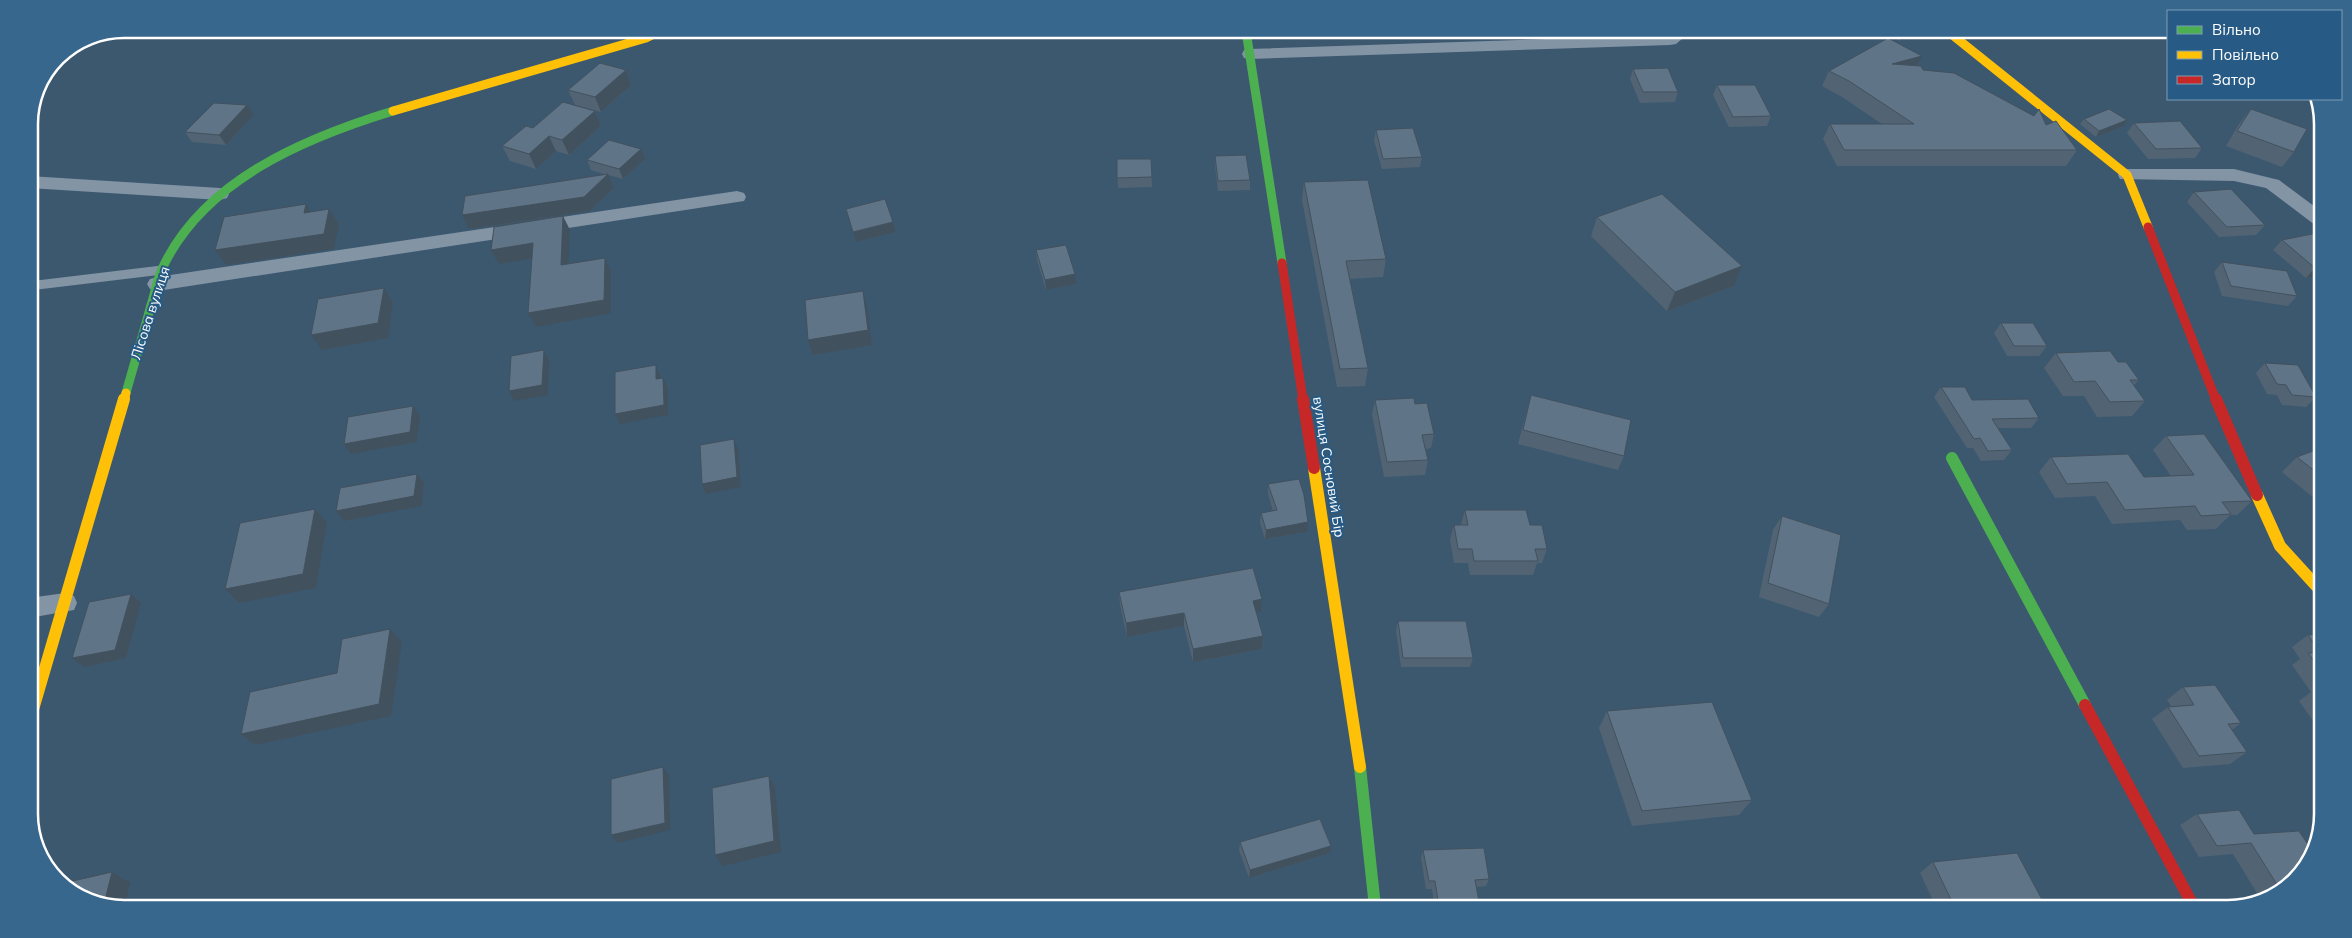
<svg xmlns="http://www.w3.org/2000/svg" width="2352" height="938" font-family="Mulish,sans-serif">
<rect width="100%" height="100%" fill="#3c586f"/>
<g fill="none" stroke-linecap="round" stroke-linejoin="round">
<polyline stroke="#8394a5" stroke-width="9" points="29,286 162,270"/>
<g fill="#8394a5" fill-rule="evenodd">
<polygon points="1671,32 1689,33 1676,44 1670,45 1250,59 1244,58 1242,54 1244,50 1250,49 1666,35"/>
<polygon points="2127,169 2234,169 2279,180 2322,212 2322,227 2315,225 2266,188 2234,181 2120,179 2118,175 2120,171"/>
<polygon points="29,176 220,188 227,190 229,194 227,198 220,200 29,188"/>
<polygon points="737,191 744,193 746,197 744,201 157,291 150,289 147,284 150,279 157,277"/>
<polygon points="65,593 74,596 77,603 74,610 29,618 29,598"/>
</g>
<g stroke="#4caf50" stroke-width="9">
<polyline points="1246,31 1282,263"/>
<path d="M 126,393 C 134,364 143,335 151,305 C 155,293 157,280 162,269 C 203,180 305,138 393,111"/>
</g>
<g stroke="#4caf50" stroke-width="12">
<polyline points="1952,458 2085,705"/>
<polyline points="1360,767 1375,907"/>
</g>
<g stroke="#ffc107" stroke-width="9">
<polyline points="1950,33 2127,175 2148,227"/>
<polyline points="393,111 646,38 662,30"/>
<polyline points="124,400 126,393"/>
</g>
<g stroke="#ffc107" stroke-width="12">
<polyline points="1314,468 1360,767"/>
<polyline points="2257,495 2280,546 2320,590"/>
<polyline points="29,723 124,399"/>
</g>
<g stroke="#c62828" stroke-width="9">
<polyline points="2148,227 2216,400"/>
<polyline points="1282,263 1303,400"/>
</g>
<g stroke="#c62828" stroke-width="12">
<polyline points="1303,399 1314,468"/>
<polyline points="2216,399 2257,495"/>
<polyline points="2085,705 2195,909"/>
</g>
</g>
<g fill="#526473">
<polygon points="1578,32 1610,32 1580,35"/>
<polygon points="1885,33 1914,33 1900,41"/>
<polygon points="1917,66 1923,70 2046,125 2077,150 2066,166 1837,166 1823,139 1830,124 1882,124 1842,97 1822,86 1829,71"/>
<polygon points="1633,69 1678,92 1675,102 1640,103 1630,79"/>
<polygon points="626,70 631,85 601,112 575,105 568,90"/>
<polygon points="1717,85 1771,116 1767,126 1729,127 1713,95"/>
<polygon points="2251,109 2294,152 2282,167 2226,146 2239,124"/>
<polygon points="595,111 601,126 569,155 556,151 536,169 510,161 502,146 533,128"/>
<polygon points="254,115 226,145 192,142 185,132"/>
<polygon points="2084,119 2124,126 2096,137 2080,124"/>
<polygon points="2134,123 2202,148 2195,158 2148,159 2127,133"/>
<polygon points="1376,130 1422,157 1420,167 1382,169 1374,140"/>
<polygon points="1215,156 1250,180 1250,190 1218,191 1215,166"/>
<polygon points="645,159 623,179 608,175 614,188 590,211 469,229 607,175 591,170 587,160"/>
<polygon points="1117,159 1151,159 1152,187 1118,188"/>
<polygon points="1304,182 1386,259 1383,277 1350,279 1368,368 1365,386 1337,387 1302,200"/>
<polygon points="2194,192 2265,225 2256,235 2219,237 2187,202"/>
<polygon points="846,209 893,222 896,232 856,242"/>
<polygon points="1597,217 1734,286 1667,311 1591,236"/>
<polygon points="2322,232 2322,275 2306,278 2273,250 2282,240"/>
<polygon points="1036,250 1076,284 1046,290 1037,260"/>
<polygon points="2222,262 2297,296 2288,306 2222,296 2214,272"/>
<polygon points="2001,323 2047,346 2039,356 2007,356 1994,333"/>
<polygon points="2056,353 2118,362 2139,380 2134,385 2145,401 2132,416 2097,417 2084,396 2063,396 2044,368"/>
<polygon points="2265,363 2316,397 2306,407 2282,405 2277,395 2267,394 2256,373"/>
<polygon points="1941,387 1972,400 2039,418 2031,428 1998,428 2012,450 2004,460 1981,461 1973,448 1967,448 1934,397"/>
<polygon points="1531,395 1624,456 1618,470 1518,444"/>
<polygon points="1375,400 1415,404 1434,434 1431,448 1426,449 1428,460 1425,475 1384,477 1372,414"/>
<polygon points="2166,436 2252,501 2237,515 2230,515 2216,529 2187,530 2180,520 2112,524 2095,496 2055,498 2039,472 2051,457 2144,477 2171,476 2153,450"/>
<polygon points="2321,448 2320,503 2282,472 2297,457"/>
<polygon points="1268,484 1307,532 1265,539 1260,523 1261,513 1273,511 1268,494"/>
<polygon points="1465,510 1530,525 1547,549 1542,563 1537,563 1533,575 1470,575 1468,563 1454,563 1450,539 1454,525 1461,525 1461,524"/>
<polygon points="1782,516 1829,604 1819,617 1759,597 1773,530"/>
<polygon points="1119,592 1262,599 1261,612 1256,613 1263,636 1262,649 1193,662 1184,626 1127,637 1120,605"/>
<polygon points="1398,621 1473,658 1470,667 1401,667 1396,630"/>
<polygon points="2320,634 2319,729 2299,701 2311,692 2292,665 2300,659 2292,647 2308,635"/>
<polygon points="2183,687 2241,723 2232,730 2247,752 2230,764 2183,768 2152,719 2168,707 2171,706 2167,700"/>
<polygon points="1607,711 1752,800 1739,815 1632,826 1599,728"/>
<polygon points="2239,810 2286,890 2260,898 2233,854 2199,857 2180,825 2197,814"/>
<polygon points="1240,842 1330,853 1249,878 1239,850"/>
<polygon points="1423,850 1489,879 1486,886 1477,887 1480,907 1435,907 1432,889 1426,889 1421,858"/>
<polygon points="1933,862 2047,909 1937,909 1920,873"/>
</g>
<g fill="#42515e">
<polygon points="1904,33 1914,33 1900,41"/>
<polygon points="1922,56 1914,71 1892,64"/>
<polygon points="626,70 631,85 601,112 595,97"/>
<polygon points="247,105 254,115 226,145 219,135"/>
<polygon points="595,111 601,126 569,155 562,140"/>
<polygon points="2127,120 2124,126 2096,137 2099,131"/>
<polygon points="549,136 556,151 536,169 529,154"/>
<polygon points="641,149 645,159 623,179 619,169"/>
<polygon points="608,174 614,188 590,211 469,229 462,215"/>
<polygon points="306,204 316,219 304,213"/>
<polygon points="329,209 339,224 334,249 226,265 215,250"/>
<polygon points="563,216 570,230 568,279 561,265"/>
<polygon points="893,222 896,232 856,242 853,232"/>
<polygon points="533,243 540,257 499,264 491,250"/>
<polygon points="605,258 611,271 611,313 536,327 528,313"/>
<polygon points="1742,266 1734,286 1667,311 1675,292"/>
<polygon points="2322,266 2322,275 2306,278 2315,268"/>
<polygon points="1075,274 1076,284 1046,290 1045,280"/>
<polygon points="384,288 393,303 388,338 322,350 311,335"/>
<polygon points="863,291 867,306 872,345 813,355 808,340"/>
<polygon points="544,350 549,360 548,395 514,401 509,391"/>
<polygon points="656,365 660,375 661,389 656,379"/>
<polygon points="663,378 668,388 668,415 620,424 615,414"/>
<polygon points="413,406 420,416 417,442 351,454 344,444"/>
<polygon points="734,439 738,448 741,487 706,494 702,484"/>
<polygon points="417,474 424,483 422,506 344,521 336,511"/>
<polygon points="315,509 327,523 316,588 239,603 225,589"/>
<polygon points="1308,522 1307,532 1265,539 1266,530"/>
<polygon points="131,594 141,603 126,658 84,667 72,658"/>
<polygon points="1262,599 1261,612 1251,614 1253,601"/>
<polygon points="1184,613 1184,626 1127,637 1126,623"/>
<polygon points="390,629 402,642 391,716 255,745 241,734 379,704"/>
<polygon points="1263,636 1262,649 1193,662 1193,649"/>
<polygon points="663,767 669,775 670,830 617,843 611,835"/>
<polygon points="769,776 775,788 781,852 723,866 715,855"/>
<polygon points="1331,846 1330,853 1249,878 1250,870"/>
<polygon points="112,872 130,883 125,904 104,904"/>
</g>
<g fill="#5f7486" stroke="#42515e">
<polygon points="1888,38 1922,56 1892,64 1921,66 1923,70 1954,73 2034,116 2039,109 2046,125 2056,121 2077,150 1844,150 1830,124 1914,124 1849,81 1829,71"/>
<polygon points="600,63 626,70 595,97 568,90"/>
<polygon points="1668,68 1678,92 1643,92 1633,69"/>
<polygon points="1717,85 1755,85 1771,116 1733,117"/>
<polygon points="563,102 595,111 562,140 549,136 529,154 502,146 526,126 533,128"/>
<polygon points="214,103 247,105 219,135 185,132"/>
<polygon points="2109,109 2127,120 2099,131 2084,119"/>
<polygon points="2251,109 2307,129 2294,152 2237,131"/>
<polygon points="2180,121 2202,148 2156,149 2134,123"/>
<polygon points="1413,128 1422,157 1383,159 1376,130"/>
<polygon points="609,140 641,149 619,169 587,160"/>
<polygon points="1246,155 1250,180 1218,181 1215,156"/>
<polygon points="1117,159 1151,159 1152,177 1117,178"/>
<polygon points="608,174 584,197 462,215 465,196"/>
<polygon points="1368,180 1386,259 1346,261 1368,368 1340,369 1304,182"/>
<polygon points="2231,189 2265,225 2227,227 2194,192"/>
<polygon points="1662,194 1742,266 1675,292 1597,217"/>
<polygon points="885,199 893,222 853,232 846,209"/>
<polygon points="306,204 304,213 329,209 324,234 215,250 224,217"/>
<polygon points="563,216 561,265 605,258 604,300 528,313 533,243 491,250 494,227"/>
<polygon points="2322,232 2322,266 2315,268 2282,240"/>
<polygon points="1066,245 1075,274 1045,280 1036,250"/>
<polygon points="2222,262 2287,271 2297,296 2231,286"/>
<polygon points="384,288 378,323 311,335 318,299"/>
<polygon points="863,291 868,330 808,340 805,300"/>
<polygon points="2001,323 2033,323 2047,346 2014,346"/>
<polygon points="544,350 542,385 509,391 511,356"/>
<polygon points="2110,351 2118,362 2126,362 2139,380 2130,380 2145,401 2110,402 2095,381 2074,382 2056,353"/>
<polygon points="2265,363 2298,365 2316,397 2292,395 2286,385 2277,384"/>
<polygon points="656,365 656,379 663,378 664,405 615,414 615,372"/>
<polygon points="1941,387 1965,387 1972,400 2028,399 2039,418 1992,419 2012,450 1988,451 1980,438 1974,439"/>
<polygon points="1531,395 1631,420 1624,456 1523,430"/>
<polygon points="1414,398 1415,404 1427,403 1434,434 1422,435 1428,460 1387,462 1375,400"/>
<polygon points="413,406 410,432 344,444 348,417"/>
<polygon points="2204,434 2252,501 2222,502 2231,514 2201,516 2195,506 2125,510 2107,482 2067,484 2051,457 2128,454 2144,477 2194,475 2166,436"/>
<polygon points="734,439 737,477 702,484 700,445"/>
<polygon points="2321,448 2321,476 2297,457"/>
<polygon points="417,474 414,496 336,511 340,488"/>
<polygon points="1299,479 1304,495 1308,522 1266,530 1261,513 1277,510 1268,484"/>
<polygon points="315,509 303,574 225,589 240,523"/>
<polygon points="1465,510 1526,510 1530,525 1542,525 1547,549 1535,549 1538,561 1474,561 1472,549 1458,549 1454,525 1468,525"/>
<polygon points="1782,516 1841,535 1829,604 1768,583"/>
<polygon points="1253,568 1262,599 1253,601 1263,636 1193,649 1184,613 1126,623 1119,592"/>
<polygon points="131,594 115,650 72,658 89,602"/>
<polygon points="1398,621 1466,621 1473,658 1403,658"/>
<polygon points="390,629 379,704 241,734 250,692 337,673 342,639"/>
<polygon points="2320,634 2319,651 2308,635"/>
<polygon points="2319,652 2319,668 2308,653"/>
<polygon points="2215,685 2241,723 2228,724 2247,752 2199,756 2168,707 2194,705 2183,687"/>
<polygon points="2319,688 2319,694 2315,689"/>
<polygon points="1712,702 1752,800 1642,811 1607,711"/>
<polygon points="663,767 665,823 611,835 611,779"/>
<polygon points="769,776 774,841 715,855 712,788"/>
<polygon points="2239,810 2254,834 2299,831 2313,852 2286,890 2281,891 2251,843 2217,846 2197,814"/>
<polygon points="1320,819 1331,846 1250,870 1240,842"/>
<polygon points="1484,848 1489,879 1475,880 1480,907 1439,907 1435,881 1429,881 1423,850"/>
<polygon points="2017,853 2047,909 1975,909 1973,906 1955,908 1933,862"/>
<polygon points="112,872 104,904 93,904 64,883"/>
</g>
<g text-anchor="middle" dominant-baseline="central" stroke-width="4" stroke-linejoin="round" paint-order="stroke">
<g font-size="14" fill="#fff" stroke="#275a84">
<text transform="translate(150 313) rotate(-72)">Лісова вулиця</text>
<text transform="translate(1329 467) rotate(81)">вулиця Сосновий Бір</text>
</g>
</g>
<path d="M0 0H2352V938H0ZM124 38H2228A86 86 0 0 1 2314 124V814A86 86 0 0 1 2228 900H124A86 86 0 0 1 38 814V124A86 86 0 0 1 124 38Z" fill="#38678e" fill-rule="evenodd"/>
<path fill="none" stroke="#fff" stroke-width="2.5" d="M124 38H2228A86 86 0 0 1 2314 124V814A86 86 0 0 1 2228 900H124A86 86 0 0 1 38 814V124A86 86 0 0 1 124 38Z"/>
<rect x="2167" y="10" width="175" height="90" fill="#275a84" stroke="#7d9cb5"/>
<rect x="2177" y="26" width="25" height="8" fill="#4caf50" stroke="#7d9cb5"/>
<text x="2212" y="35" font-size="15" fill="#ffffff">Вільно</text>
<rect x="2177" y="51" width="25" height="8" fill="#ffc107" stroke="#7d9cb5"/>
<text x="2212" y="60" font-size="15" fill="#ffffff">Повільно</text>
<rect x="2177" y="76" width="25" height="8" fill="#c62828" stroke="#7d9cb5"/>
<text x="2212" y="85" font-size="15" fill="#ffffff">Затор</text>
</svg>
